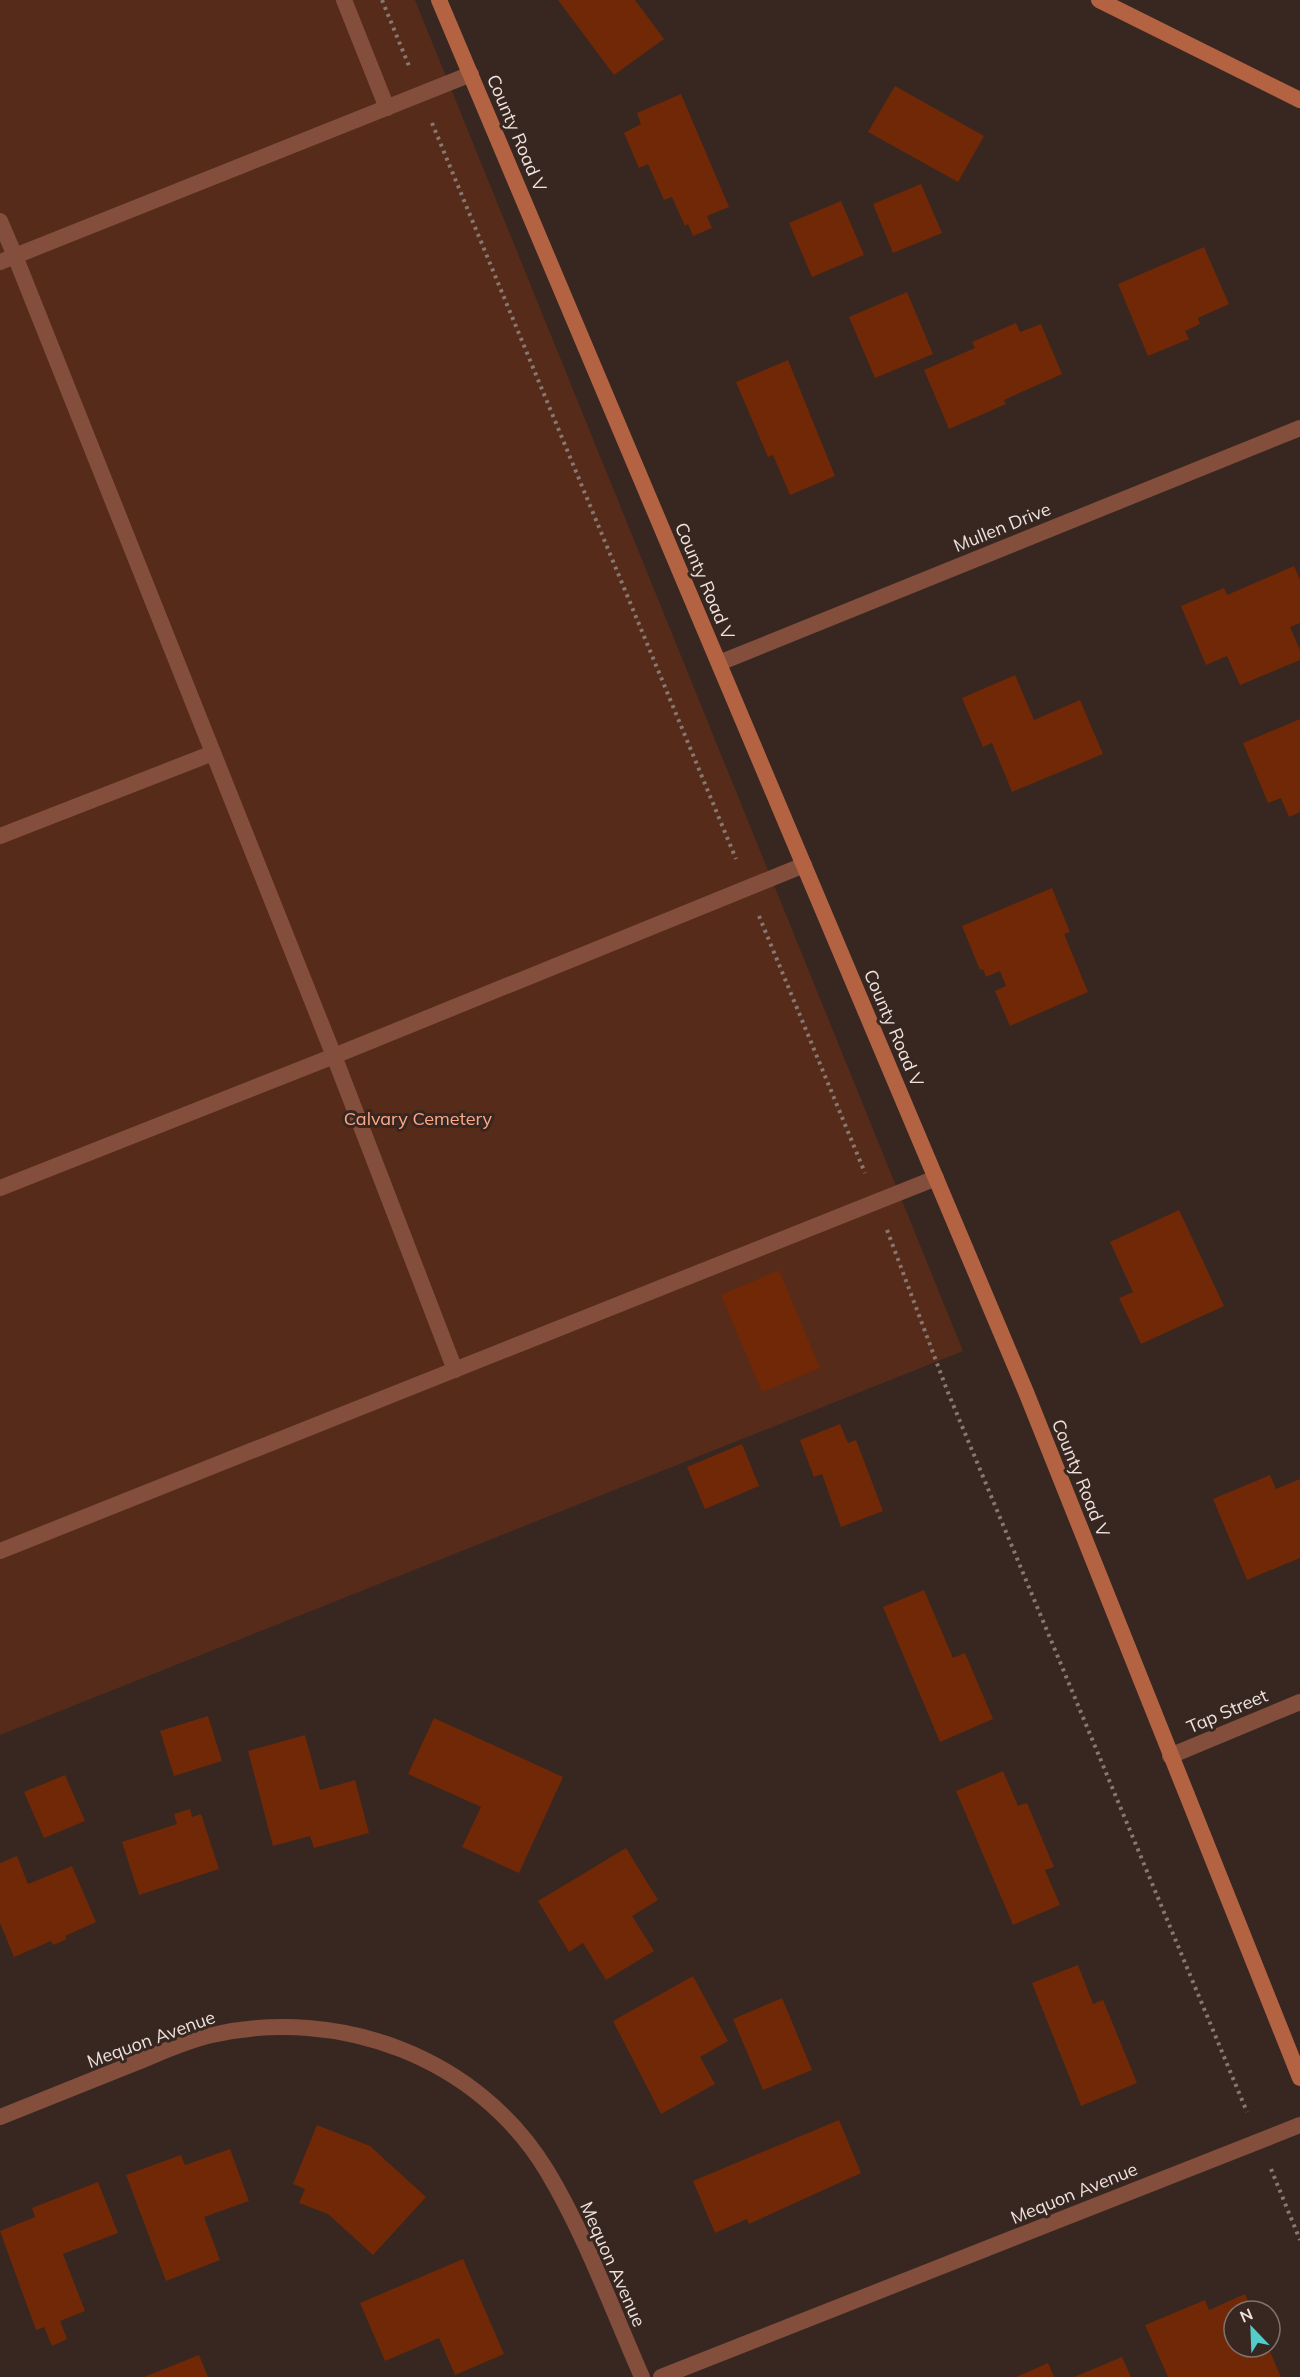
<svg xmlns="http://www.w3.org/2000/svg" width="1300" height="2377" font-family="Mulish,sans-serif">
<rect width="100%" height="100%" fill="#372720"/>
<polygon fill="#562b19" points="0,0 415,0 963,1351 0,1735"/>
<g fill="#702806">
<polygon points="558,0 635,0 664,39 614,75"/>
<polygon points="895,86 984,136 958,182 868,132"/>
<polygon points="681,94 729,207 707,216 712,228 693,236 688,224 685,226 672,197 664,200 648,164 639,168 624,133 641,124 637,113"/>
<polygon points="921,184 942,233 893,253 873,204"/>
<polygon points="841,201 864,255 812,277 789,223"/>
<polygon points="1204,247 1229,304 1198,318 1200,324 1185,331 1189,339 1148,356 1118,284"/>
<polygon points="907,292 933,354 875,378 849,317"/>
<polygon points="1016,323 1020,332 1041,324 1062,374 1004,400 1006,404 949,429 924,370 975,348 972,342"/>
<polygon points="788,360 835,476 790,495 773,455 768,457 736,382"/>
<polygon points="1294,566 1300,580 1300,623 1290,627 1300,650 1300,660 1240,685 1227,656 1206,665 1181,606 1224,588 1227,595"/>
<polygon points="1015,675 1034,720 1080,700 1103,754 1012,792 992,743 983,747 962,698"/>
<polygon points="1300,719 1300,812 1289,817 1281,798 1268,803 1243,743"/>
<polygon points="1052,888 1070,932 1064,934 1088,992 1010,1026 995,991 1006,986 1000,971 986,977 983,969 980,970 962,926"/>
<polygon points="1179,1210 1224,1306 1141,1344 1119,1298 1133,1292 1110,1242"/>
<polygon points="779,1270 820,1368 762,1392 721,1295"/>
<polygon points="840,1424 848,1443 856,1440 883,1511 841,1527 822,1474 814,1477 800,1440"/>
<polygon points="742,1444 759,1486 705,1509 687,1467"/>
<polygon points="1270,1475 1276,1489 1300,1479 1300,1558 1247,1580 1213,1499"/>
<polygon points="924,1590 953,1658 965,1653 993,1719 940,1742 883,1607"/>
<polygon points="208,1716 222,1761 174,1776 160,1731"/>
<polygon points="434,1718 563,1777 519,1873 462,1847 481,1807 408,1774"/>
<polygon points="305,1735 320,1790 355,1780 369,1833 314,1848 310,1836 273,1846 248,1751"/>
<polygon points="1003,1771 1018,1806 1027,1803 1054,1867 1045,1870 1060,1905 1013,1925 956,1791"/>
<polygon points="65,1775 85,1821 44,1838 24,1792"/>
<polygon points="190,1809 192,1817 201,1814 219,1869 139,1895 122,1842 177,1824 174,1814"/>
<polygon points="626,1848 658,1900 632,1916 654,1951 606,1980 583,1943 569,1952 538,1901"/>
<polygon points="17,1856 28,1884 72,1866 96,1922 65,1936 67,1939 53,1945 51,1941 14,1957 0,1923 0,1863"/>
<polygon points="1078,1965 1093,2004 1103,2000 1137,2083 1081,2106 1032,1983"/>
<polygon points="693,1976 728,2041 700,2057 715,2084 661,2114 613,2021"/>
<polygon points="782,1998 812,2070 763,2090 733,2019"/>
<polygon points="839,2120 861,2173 749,2224 747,2219 715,2233 693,2181"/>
<polygon points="317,2125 370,2146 426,2197 373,2255 328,2214 299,2203 305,2189 293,2184"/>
<polygon points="230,2149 249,2201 204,2217 220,2260 166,2281 126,2175 181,2155 185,2165"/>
<polygon points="98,2182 118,2233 63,2254 85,2311 60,2321 67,2339 52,2346 44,2327 36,2330 0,2231 35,2217 32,2208"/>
<polygon points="463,2259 504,2354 455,2375 439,2338 385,2361 360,2303"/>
<polygon points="1245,2294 1252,2311 1234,2311 1234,2347 1268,2347 1281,2377 1168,2377 1145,2325 1205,2300 1209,2310"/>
<polygon points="199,2355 208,2377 144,2377"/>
<polygon points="1122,2357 1131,2377 1074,2377"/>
<polygon points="1048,2363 1054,2377 1016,2377"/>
</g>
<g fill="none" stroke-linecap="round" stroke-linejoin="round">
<g stroke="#867772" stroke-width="4" stroke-dasharray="3 4.5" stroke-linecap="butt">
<polyline points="382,0 409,66"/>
<polyline points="432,123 736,859"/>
<polyline points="759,916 865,1173"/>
<polyline points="887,1230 947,1390 1247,2112"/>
<polyline points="1271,2169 1300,2240"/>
</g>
<g stroke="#834f3c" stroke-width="16">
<polyline points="344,0 387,108"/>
<polyline points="0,221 15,256 0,262"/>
<polyline points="0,836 213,753"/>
<polyline points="0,1188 334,1056 804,865"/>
<polyline points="455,1370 334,1056 15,256 471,74"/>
<polyline points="0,1551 936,1178"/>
</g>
<g stroke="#834f3c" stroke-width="16">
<polyline points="719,663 1300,428"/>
<polyline points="1170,1756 1300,1702"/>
<path d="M 0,2117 C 45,2099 90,2081 135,2063 C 160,2053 185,2041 212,2035 C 339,2006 478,2057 547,2171 C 585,2234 612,2309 642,2377"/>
<polyline points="661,2377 1300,2125"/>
</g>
<g stroke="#b36242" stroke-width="16">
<polyline points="439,0 1026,1392 1300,2078"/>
<polyline points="1099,0 1300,100"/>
</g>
</g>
<g text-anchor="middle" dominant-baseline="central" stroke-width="6" stroke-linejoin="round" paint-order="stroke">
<g font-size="18" fill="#eee2de" stroke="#372720">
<text transform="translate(517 133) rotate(67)">County Road V</text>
<text transform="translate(1002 527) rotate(-22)">Mullen Drive</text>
<text transform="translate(705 581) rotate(67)">County Road V</text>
<text transform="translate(894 1028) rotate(67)">County Road V</text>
<text transform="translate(1081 1478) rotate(68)">County Road V</text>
<text transform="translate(1227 1711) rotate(-23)">Tap Street</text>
<text transform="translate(151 2039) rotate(-20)">Mequon Avenue</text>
<text transform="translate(1074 2193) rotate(-22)">Mequon Avenue</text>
<text transform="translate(613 2264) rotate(66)">Mequon Avenue</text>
</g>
<g font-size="18" fill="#ffa988" stroke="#372720">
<text x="418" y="1118">Calvary Cemetery</text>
</g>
</g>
<g transform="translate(1252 2329) rotate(337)"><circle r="28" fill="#372720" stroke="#80726c" stroke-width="1.5"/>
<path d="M0-4.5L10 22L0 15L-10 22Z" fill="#53cdc9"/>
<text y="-9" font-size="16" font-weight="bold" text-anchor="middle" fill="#eee2de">N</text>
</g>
</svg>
